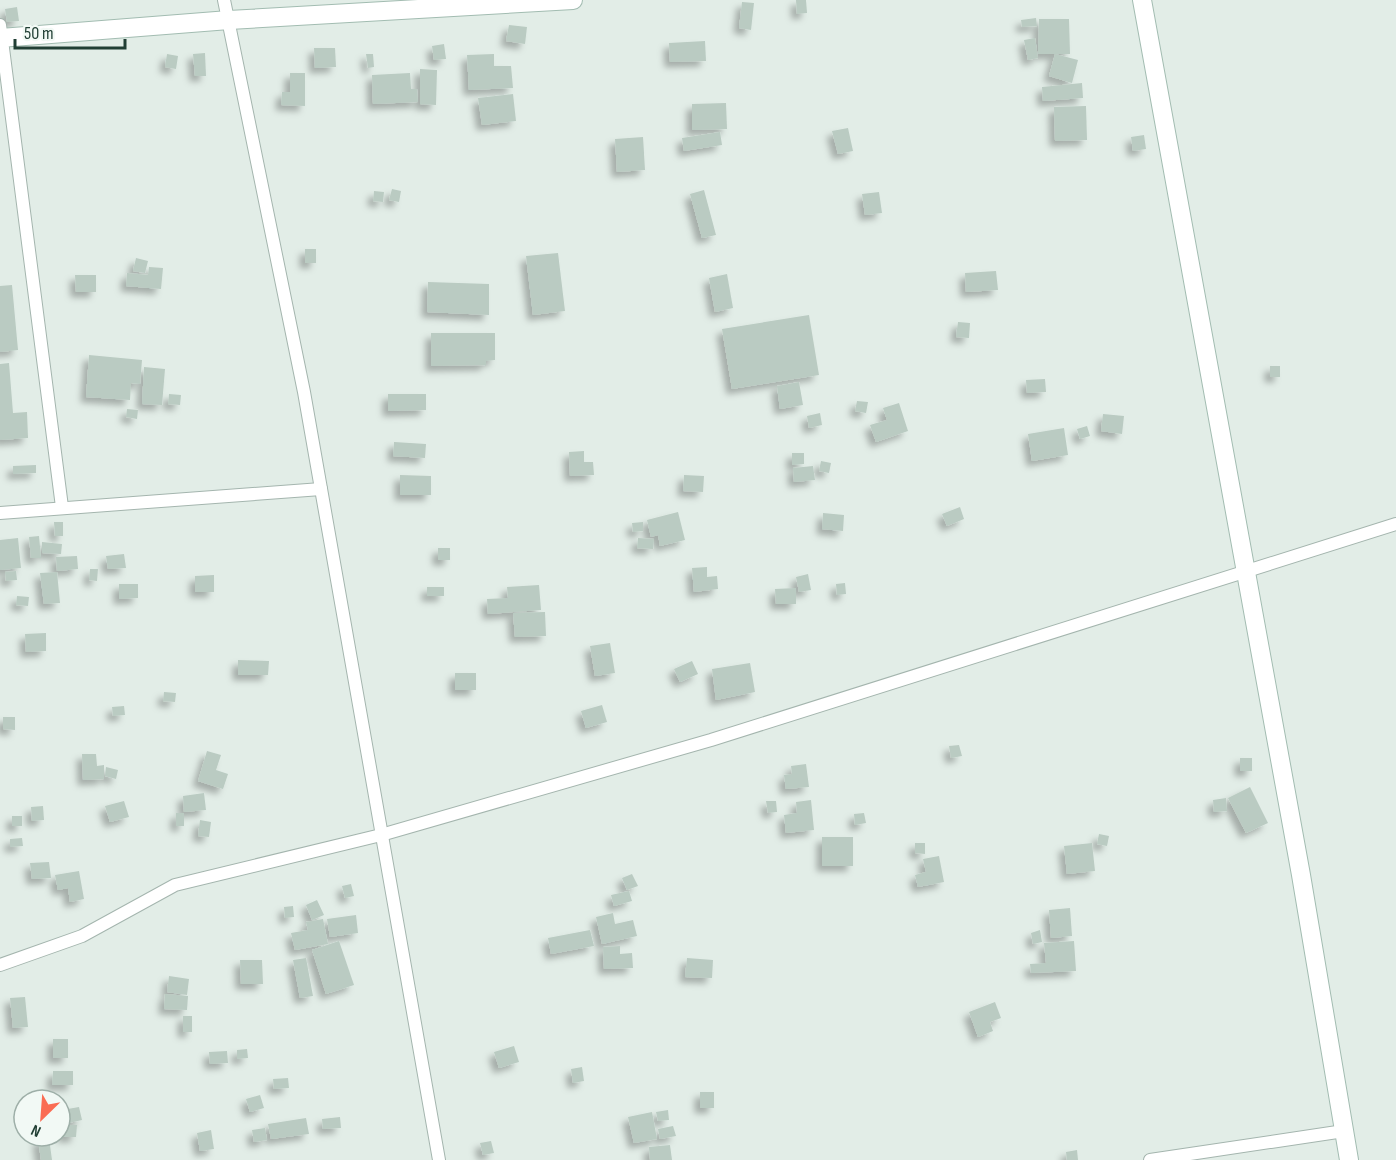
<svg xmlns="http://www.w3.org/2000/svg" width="1396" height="1160" font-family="'Sofia Sans Condensed',sans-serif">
<defs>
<filter id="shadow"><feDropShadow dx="-5.5" dy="5.5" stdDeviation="3" flood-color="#0004"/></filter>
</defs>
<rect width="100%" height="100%" fill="#e2ede7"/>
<g fill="#bacbc2" filter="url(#shadow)">
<polygon points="796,0 806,0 807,13 797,14"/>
<polygon points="742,2 754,3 751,30 739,28"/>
<polygon points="17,7 19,21 7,22 5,9"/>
<polygon points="1036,18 1037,26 1022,27 1021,20"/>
<polygon points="1039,19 1069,19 1070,54 1038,54"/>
<polygon points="509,25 527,27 525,44 506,41"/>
<polygon points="1035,38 1038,58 1028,60 1024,40"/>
<polygon points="705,41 706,61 670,62 669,43"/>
<polygon points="444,44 446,59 434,60 432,46"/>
<polygon points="314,48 335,48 336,67 315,68"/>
<polygon points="205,53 206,76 195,76 193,54"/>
<polygon points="167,54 178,56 176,69 165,67"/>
<polygon points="366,54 373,54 374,67 368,68"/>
<polygon points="494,54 494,66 511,66 513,88 469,90 467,55"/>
<polygon points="1055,54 1078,60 1072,83 1049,76"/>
<polygon points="420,69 437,70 436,105 420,104"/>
<polygon points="290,73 305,73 305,106 281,105 282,92 290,92"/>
<polygon points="410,73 411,89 417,89 418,102 373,104 372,75"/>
<polygon points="1082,83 1083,98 1043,101 1042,87"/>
<polygon points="513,94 516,121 482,125 478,98"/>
<polygon points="726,103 727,129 692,130 692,104"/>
<polygon points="1086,106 1087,140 1055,141 1054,107"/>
<polygon points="848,128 853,151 838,154 832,131"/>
<polygon points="720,132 722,145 684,151 682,138"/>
<polygon points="1144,135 1146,149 1133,151 1131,137"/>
<polygon points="643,137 645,170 617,172 615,139"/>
<polygon points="392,189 401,191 399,202 389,200"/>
<polygon points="704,190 716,235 702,238 690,194"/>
<polygon points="374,191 384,192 383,202 373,201"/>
<polygon points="879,192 882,213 865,215 862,194"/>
<rect x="305" y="249" width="11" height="14"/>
<polygon points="558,253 565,311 533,315 526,256"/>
<polygon points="136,258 148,261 145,273 133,271"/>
<polygon points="149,267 163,268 161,289 126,286 127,273 148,275"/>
<polygon points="996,271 998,290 966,292 965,273"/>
<polygon points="727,274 733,308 715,312 709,278"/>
<polygon points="75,275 96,275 96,292 76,292"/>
<polygon points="428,282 489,284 489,315 427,312"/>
<polygon points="12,285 18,350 0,352 0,286"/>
<polygon points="809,315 819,375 732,389 722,329"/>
<polygon points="958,322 970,323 969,338 956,337"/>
<polygon points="431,333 495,333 495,360 486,361 486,365 431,366"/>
<polygon points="89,355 142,360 140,384 131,383 130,400 86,397"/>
<polygon points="9,363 13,413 27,412 28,438 0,440 0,364"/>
<rect x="1270" y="366" width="10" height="11"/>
<polygon points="144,367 165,369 162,405 142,404"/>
<polygon points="1045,379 1046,392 1027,393 1026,380"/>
<polygon points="799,382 803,405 780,409 777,386"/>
<polygon points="169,394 181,395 180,405 168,404"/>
<polygon points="388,394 426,394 426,410 388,411"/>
<polygon points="857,401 868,402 866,413 855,411"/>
<polygon points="899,403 908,431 876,442 870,425 887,420 883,408"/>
<polygon points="127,409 138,410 137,419 126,417"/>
<polygon points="820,413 822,425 809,428 807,416"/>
<polygon points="1103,414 1124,416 1122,434 1101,431"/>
<polygon points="1087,426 1090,436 1080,439 1077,429"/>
<polygon points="1064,428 1068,455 1032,461 1028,434"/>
<polygon points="394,442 426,444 425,458 393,456"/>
<polygon points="584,451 584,462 593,462 594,475 570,476 569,452"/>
<polygon points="792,453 804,453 804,464 792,465"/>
<polygon points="821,461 831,463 829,473 819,471"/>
<polygon points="36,465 36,473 13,474 13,466"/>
<polygon points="813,466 815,480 794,482 793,468"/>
<polygon points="400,475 431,476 431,495 400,495"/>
<polygon points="684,475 704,476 703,492 683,491"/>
<polygon points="960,507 964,519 947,526 942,514"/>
<polygon points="678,512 685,540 660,546 658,535 651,537 647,520"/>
<polygon points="823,513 844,515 843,531 822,529"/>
<polygon points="54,522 63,522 63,536 55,536"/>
<polygon points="643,522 643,531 633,532 632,523"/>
<polygon points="39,536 41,558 31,558 29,537"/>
<polygon points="18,538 21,568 0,570 0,540"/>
<polygon points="638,538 654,539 653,549 637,548"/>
<polygon points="42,542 62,544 61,554 42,553"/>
<rect x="438" y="548" width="12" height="12"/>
<polygon points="124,554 126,568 108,569 106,556"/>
<polygon points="77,556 78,569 57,571 56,557"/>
<polygon points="707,567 707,577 717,576 718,589 694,592 692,568"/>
<polygon points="90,569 98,569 97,581 89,580"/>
<polygon points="16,571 17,580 6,581 5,572"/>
<polygon points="57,572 60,603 44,604 40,573"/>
<polygon points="808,574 811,590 799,592 796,577"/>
<polygon points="214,575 214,592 195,592 195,576"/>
<polygon points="845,583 846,594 837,595 836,584"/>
<polygon points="119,584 138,584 138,598 119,599"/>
<polygon points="539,585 541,610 488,614 487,599 508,598 507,587"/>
<rect x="427" y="587" width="17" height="9"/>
<polygon points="796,588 796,604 776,604 775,589"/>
<polygon points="17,596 29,597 28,606 16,605"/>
<polygon points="545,612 546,636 515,637 513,613"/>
<polygon points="46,633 46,651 26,652 25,634"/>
<polygon points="610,643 615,673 595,676 590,646"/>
<polygon points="238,660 269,661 268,675 238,675"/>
<polygon points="692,661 698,674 680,682 674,669"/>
<polygon points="750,663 755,692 716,700 712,669"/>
<rect x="455" y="673" width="21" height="17"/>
<polygon points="164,692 176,693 175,702 163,701"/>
<polygon points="602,705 607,722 586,728 581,711"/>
<polygon points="124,706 125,715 113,716 112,707"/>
<polygon points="3,717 15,717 15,730 3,729"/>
<polygon points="959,745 962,756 951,758 949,746"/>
<polygon points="207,751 221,755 216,770 228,774 223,789 198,781"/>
<polygon points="82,754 96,754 97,766 104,765 104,779 83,780"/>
<rect x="1240" y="758" width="12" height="13"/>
<polygon points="806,764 809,787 786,789 784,775 792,774 791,766"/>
<polygon points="106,767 118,770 116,779 105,776"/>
<polygon points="1250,787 1268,823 1246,833 1228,798"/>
<polygon points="204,793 206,810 184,812 183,796"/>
<polygon points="1226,798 1227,811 1214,812 1213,800"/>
<polygon points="811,800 814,830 786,833 784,815 797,813 796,802"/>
<polygon points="124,801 129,817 110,822 105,806"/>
<polygon points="766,801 776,801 777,812 768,813"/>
<polygon points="43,806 44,820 32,821 31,807"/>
<rect x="176" y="813" width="8" height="13"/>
<polygon points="864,813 866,823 855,825 854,814"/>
<rect x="12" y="816" width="10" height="10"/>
<polygon points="200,820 211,822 209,837 198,836"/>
<polygon points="1099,834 1109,836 1107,846 1097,844"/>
<rect x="822" y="837" width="31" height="29"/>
<polygon points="22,838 23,846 10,847 10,839"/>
<polygon points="915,843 925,843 925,854 915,853"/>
<polygon points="1092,843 1095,871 1067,874 1064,846"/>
<polygon points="939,856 944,882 918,887 915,875 926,872 923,859"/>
<polygon points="49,862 51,878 32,879 30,863"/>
<polygon points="79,871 84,899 70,902 68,888 58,890 55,875"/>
<polygon points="632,874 638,886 627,890 622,878"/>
<polygon points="351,884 354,896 345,898 342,886"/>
<polygon points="629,891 632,901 614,906 611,895"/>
<polygon points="317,900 324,915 312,920 306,905"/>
<polygon points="293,906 294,917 285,918 284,907"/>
<polygon points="1070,908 1072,936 1051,938 1049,910"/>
<polygon points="613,913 615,924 633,920 637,936 602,944 596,917"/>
<polygon points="356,915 358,933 330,937 327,919"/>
<polygon points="323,919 328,944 295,950 291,933 308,930 306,922"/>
<polygon points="590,930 594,946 551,954 548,938"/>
<polygon points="1040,930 1042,942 1033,944 1031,933"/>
<polygon points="339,941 354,985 326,994 312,950"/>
<polygon points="1074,941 1076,971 1031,973 1030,964 1046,963 1044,943"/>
<polygon points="620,946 620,954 632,953 633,968 604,969 603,947"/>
<polygon points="306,958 313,996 300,998 293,960"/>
<polygon points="687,958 713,960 712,978 685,977"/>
<polygon points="240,960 262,960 263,984 241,984"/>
<polygon points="169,976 189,979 187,995 167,992"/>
<polygon points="165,994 188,996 187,1010 164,1009"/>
<polygon points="25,997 28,1027 13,1028 10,998"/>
<polygon points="995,1002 1001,1018 990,1022 993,1031 978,1037 969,1012"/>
<rect x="183" y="1016" width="9" height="16"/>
<rect x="53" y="1039" width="15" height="19"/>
<polygon points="514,1046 519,1062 499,1068 494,1052"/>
<polygon points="247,1049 248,1058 237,1059 237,1050"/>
<polygon points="227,1051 228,1063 210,1064 209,1052"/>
<polygon points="582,1067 584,1081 573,1083 571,1069"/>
<polygon points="53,1071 73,1071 73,1085 52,1085"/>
<polygon points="288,1078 289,1088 274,1089 273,1079"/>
<rect x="700" y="1092" width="14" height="16"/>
<polygon points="260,1095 264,1108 250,1112 246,1099"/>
<polygon points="79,1107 82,1120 64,1124 62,1110"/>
<polygon points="668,1110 669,1120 658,1121 656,1112"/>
<polygon points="652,1112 657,1139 634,1143 628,1117"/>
<polygon points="340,1117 341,1128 323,1129 322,1119"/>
<polygon points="306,1118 309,1134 271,1139 268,1124"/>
<polygon points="63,1125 77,1125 76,1137 63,1137"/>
<polygon points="673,1126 676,1136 660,1139 658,1129"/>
<polygon points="265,1128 267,1140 254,1142 252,1130"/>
<polygon points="211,1130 214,1149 200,1151 197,1133"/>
<polygon points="49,1138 52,1160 41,1160 38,1139"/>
<polygon points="491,1141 494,1153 483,1155 480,1143"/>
<polygon points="670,1145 672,1160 650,1160 649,1147"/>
<polygon points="1077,1150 1078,1160 1067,1160 1066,1152"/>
</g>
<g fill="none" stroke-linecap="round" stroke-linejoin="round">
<g stroke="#a4b5ae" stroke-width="14">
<g id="street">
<polyline points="224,0 304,392 439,1160"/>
<polyline points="0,25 62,507"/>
<polyline points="0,513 321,489"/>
<polyline points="0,965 82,936 175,885 381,835 711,740 1396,524"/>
<polyline points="1150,1160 1344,1131"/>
</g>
</g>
<g stroke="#a2bcb1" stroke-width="20">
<g id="secondary">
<polyline points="1142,0 1301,875 1349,1160"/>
<polyline points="0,38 229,20 573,0"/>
</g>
</g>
<use href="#street" stroke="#fff" stroke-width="12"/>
<use href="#secondary" stroke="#fff" stroke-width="18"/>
</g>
<g transform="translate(42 1118) rotate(205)"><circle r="28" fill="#f2f9f5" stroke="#9eafa8" stroke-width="1.5"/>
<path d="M0-4.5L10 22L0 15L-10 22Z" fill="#fa6c53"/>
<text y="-9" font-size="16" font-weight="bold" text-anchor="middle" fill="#213f34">N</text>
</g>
<path d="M15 39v9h110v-9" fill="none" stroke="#213f34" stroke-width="3"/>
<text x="24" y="39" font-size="18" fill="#213f34" stroke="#f2f9f5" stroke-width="4.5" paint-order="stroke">50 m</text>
</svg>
